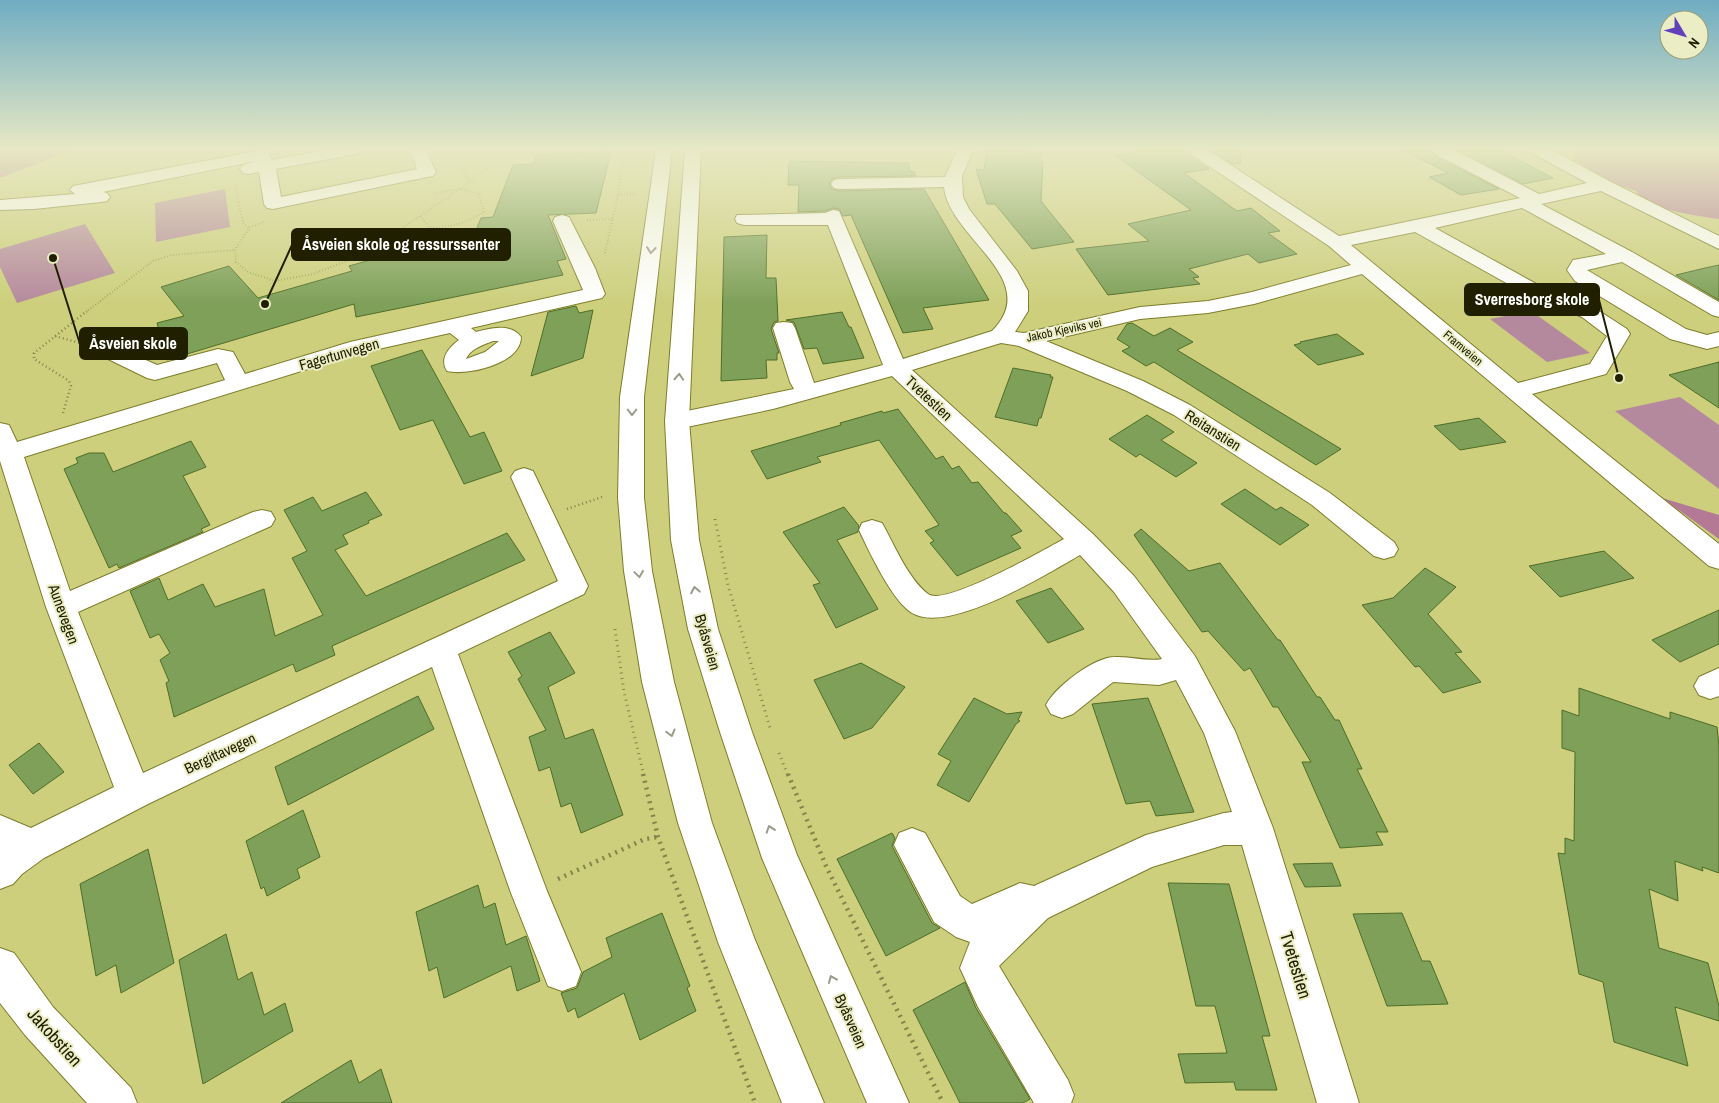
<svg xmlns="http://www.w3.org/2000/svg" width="1719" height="1103" font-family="'Archivo Narrow',sans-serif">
<rect width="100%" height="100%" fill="#cdcf7d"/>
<g fill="#b5899d">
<polygon points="225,189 230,227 156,242 155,203"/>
<polygon points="85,224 115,273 17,303 0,267 0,249"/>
<polygon points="1531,311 1590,353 1547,362 1490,319"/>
<polygon points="1680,397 1719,425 1719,489 1615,411"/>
</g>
<g fill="#b37995">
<polygon points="0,150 81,150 65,153 0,178"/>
<path d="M 1577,150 L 1719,150 L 1719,219 C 1700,216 1645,210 1636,191 L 1593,176 L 1594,172 L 1573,159 L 1573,152 Z"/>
<polygon points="1662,498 1719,515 1719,539"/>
</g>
<g fill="#7ea059" stroke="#4e6d27">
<polygon points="987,150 1044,153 1038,162 1043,161 1041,201 1074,242 1032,249 995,204 987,204 976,169 984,170"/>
<polygon points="1144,150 1187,150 1190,156 1209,169 1184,173 1237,211 1251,208 1280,231 1268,233 1297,254 1259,263 1248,254 1189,269 1199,277 1193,278 1200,284 1108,295 1076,249 1149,241 1128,224 1191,210 1116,156"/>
<polygon points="1211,150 1240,150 1241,163 1233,164"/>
<polygon points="1403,150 1431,150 1434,156 1499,189 1461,195 1429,177 1448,173"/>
<polygon points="1458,150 1500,150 1553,178 1523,184"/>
<polygon points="611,152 596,213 548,215 566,259 557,261 563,275 356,317 354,304 167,360 157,323 184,316 161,287 229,266 258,298 352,271 349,266 476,230 481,218 493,217 513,165 533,164 537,154"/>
<polygon points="789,161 909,163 909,171 913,171 916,176 840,177 832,179 829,184 832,189 840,191 924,189 989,300 923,308 933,329 903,333 851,215 843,216 839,209 833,208 825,211 798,212 799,185 788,185"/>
<polygon points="767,235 766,278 776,278 778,321 774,322 771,329 779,353 777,353 777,360 766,360 767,378 721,381 724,237"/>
<polygon points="1719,265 1719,300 1676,275 1705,268"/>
<polygon points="576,306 579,313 593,310 583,358 531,376 548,312"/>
<polygon points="842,312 849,327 851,327 864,358 823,364 817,348 804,349 794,322 786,320"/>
<polygon points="1132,323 1154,336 1170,328 1193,342 1177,350 1341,449 1316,465 1154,362 1146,366 1122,351 1130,347 1117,339 1127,324"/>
<polygon points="1337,334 1364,354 1318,365 1294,345 1301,343 1300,342"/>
<polygon points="422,350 470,437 484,432 502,471 464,484 433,420 400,430 371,366"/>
<polygon points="1719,362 1719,408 1669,375"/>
<polygon points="1013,368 1051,375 1050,377 1053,377 1041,418 1039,418 1037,426 995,417"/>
<polygon points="898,409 936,459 943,456 952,469 959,466 972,483 978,482 1004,513 1006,513 1022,531 1011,536 1021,548 957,576 930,543 934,541 925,531 939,525 879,440 817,457 821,462 767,479 751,451 841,425 840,423 882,411 883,413"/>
<polygon points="1147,415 1174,432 1161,440 1197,463 1176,477 1140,454 1136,457 1109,439"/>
<polygon points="1479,418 1506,442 1460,450 1434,426"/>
<polygon points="191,441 206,467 183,476 210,525 201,529 203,532 119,568 117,564 109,568 64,469 78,463 76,458 89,453 104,453 113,472"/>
<polygon points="1245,489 1276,510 1281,507 1309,525 1280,545 1221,504"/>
<polygon points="366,492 382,515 368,521 369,523 343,535 348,544 335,550 366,596 507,533 525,560 332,646 335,655 296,672 293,664 174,717 166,683 169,681 160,660 170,653 159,634 150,638 130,591 159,578 168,600 203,584 215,607 264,589 275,636 323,615 292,558 307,551 284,510 313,497 322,511"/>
<polygon points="844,507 859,526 858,532 837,540 878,609 836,628 813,585 820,583 783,532"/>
<polygon points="1141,529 1189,571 1220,563 1278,640 1280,640 1317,697 1320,697 1335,720 1339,720 1362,769 1357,769 1388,832 1376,832 1383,845 1340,848 1302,762 1311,762 1278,707 1273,707 1250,668 1244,671 1208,631 1202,632 1134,535"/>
<polygon points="1604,551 1634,578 1560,597 1529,566"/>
<polygon points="1425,568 1456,587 1428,614 1462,652 1455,653 1481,682 1443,693 1419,666 1415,667 1362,605 1393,598"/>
<polygon points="1051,588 1084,629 1048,643 1016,601"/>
<polygon points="1719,610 1719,644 1680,662 1652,640"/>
<polygon points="550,632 575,673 548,687 565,739 593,729 623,815 581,833 571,803 561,807 550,767 539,771 529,737 546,730 518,679 522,676 508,652"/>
<polygon points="861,663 905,687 872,728 844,739 814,680"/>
<polygon points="1579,688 1670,719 1670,712 1717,727 1719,746 1719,873 1702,867 1703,871 1675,861 1678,901 1649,889 1659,948 1708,963 1719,1006 1719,1021 1675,1007 1688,1066 1614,1042 1603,982 1579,974 1558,853 1565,854 1565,838 1574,841 1575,752 1562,748 1562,710 1579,716"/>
<polygon points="418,696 434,729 288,805 275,767"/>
<polygon points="974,698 1007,714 1022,712 1018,720 1020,721 1016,724 969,802 937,785 951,761 938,754"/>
<polygon points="1148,698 1164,737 1194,812 1156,816 1150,801 1126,804 1092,704"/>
<polygon points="39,743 64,772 33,794 9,765"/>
<polygon points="303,810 320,857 297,869 300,878 267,896 264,887 261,889 246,841"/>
<polygon points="892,833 895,838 892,846 932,923 940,928 886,956 837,859"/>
<polygon points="148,849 174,963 121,993 116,965 96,976 80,884"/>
<polygon points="1332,863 1341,886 1305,887 1293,864"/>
<polygon points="1168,883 1229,884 1270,1036 1262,1036 1277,1090 1236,1090 1234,1082 1185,1083 1178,1054 1227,1053 1215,1006 1196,1006"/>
<polygon points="478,885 484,908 495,903 506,945 526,936 540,981 517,991 511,966 444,998 437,967 429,971 416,912"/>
<polygon points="662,913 690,986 687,988 696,1011 640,1040 624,993 578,1018 575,1008 568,1012 561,993 577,988 583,972 612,957 606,938"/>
<polygon points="1402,913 1422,961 1430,961 1448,1004 1387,1006 1353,914"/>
<polygon points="226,934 238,980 252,972 264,1015 285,1003 293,1031 203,1084 179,960"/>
<polygon points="965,982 976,1008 1030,1099 1023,1103 960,1103 913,1010"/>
<polygon points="351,1060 359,1083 381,1069 392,1103 281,1103"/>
</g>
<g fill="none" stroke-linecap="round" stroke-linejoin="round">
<g stroke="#7d7d2a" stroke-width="2">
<g id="minor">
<polygon points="262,150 268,151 272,160 324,150 359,150 357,154 351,155 276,169 281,197 417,169 410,150 426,150 436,172 433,176 427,177 273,209 267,208 264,204 259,172 249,174 243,173 240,169 243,165 256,161 103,192 107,193 110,197 107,201 101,202 34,209 0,210 0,200 75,194 70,190 73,186"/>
<path d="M 957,150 L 973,150 L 962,176 L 963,197 L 969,209 L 1017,271 L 1028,291 L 1028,311 L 1015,332 L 1024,333 L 1140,307 L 1208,301 L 1252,292 L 1351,265 L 1329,246 L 1191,154 L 1189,150 L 1208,150 L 1339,236 L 1520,198 L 1435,154 L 1433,150 L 1454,150 L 1539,194 L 1587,183 L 1534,154 L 1532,150 L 1552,150 L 1609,181 L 1719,236 L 1719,249 L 1601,191 L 1541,204 L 1632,252 L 1719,302 L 1719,317 L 1712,315 L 1622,262 L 1587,270 L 1686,329 L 1707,335 L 1719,332 L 1719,346 L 1707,349 L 1670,339 L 1575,281 L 1567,270 L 1573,260 L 1606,254 L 1522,208 L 1435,228 L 1540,286 L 1596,309 L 1627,329 L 1630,334 L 1606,374 L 1532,394 L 1719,544 L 1719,569 L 1709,566 L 1362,274 L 1254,304 L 1208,313 L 1140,319 L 1046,341 L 1143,381 L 1190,405 L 1330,493 L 1394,542 L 1398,549 L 1394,556 L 1384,559 L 1374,556 L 1312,505 L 1174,415 L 1127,391 L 1019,346 L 1001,343 L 912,370 L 1093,534 L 1134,576 L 1195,656 L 1235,731 L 1273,828 L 1359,1103 L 1317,1103 L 1242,845 L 1224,845 L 1152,867 L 1048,918 L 999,966 L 1068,1080 L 1074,1095 L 1071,1103 L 1034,1103 L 978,1007 L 960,968 L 970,942 L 956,937 L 934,922 L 894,845 L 899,833 L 912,828 L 925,833 L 960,896 L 972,904 L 1020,883 L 1034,886 L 1146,835 L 1224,813 L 1232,812 L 1204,733 L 1176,680 L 1159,685 L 1113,682 L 1073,714 L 1062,718 L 1051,714 L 1046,705 C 1055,687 1094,657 1115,657 C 1130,656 1147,662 1162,659 L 1114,592 L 1080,555 C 1047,574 948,635 912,613 C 892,601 869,551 859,530 L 862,523 L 872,520 L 882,523 C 894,544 908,579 928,594 C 944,607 1044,550 1064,539 L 892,376 L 773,409 L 677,429 L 669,426 L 665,421 L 669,416 L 677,413 L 794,389 L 790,382 L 773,328 L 776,323 L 784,322 L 792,323 L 795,328 L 814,383 L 883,365 L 828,225 L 744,225 L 737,223 L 735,219 L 737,215 L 825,213 L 833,210 L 839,211 L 903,359 L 992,331 C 1044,279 949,238 944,187 L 840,189 L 834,188 L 831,184 L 834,180 L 840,179 L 945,177 ZM 1415,232 L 1526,294 L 1582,317 L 1607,336 L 1590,364 L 1518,383 L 1351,245 Z"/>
<path d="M 562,215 L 569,217 L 571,221 L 595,268 L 605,294 L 602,298 L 471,328 L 476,332 C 490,328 511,323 521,337 C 521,364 467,376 447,371 C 439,359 449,347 459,340 L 450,333 L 356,354 L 24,457 L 70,591 L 253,512 L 262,510 L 271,512 L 275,519 L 271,526 L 78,612 L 143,773 L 558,581 L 511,477 L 515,471 L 524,468 L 533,471 L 588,586 L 584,594 L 458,654 L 547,891 L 581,972 L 576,986 L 562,991 L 548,986 L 511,893 L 432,667 L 146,805 L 44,858 L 22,874 L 13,884 L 0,889 L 0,815 L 31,828 L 114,787 L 46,607 L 0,461 L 0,423 L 9,425 L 17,442 L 225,380 L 217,363 L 155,380 L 147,378 L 104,357 L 101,352 L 104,347 L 112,345 L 157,365 L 218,349 L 233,352 L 245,374 L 350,342 L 583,290 L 553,221 L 555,217 ZM 493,341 L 499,341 L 485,352 L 466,359 C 470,349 483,345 493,341 Z"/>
<polygon points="1719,668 1719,696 1710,699 1699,695 1694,686 1699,677"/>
<polygon points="0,948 14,953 53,1007 131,1088 137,1103 87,1103 25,1035 0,1003"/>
</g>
</g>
<g stroke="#7d7d2a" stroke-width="2">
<g id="major">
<polygon points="656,150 672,150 644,397 644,498 652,571 674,682 712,823 755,940 824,1103 782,1103 718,942 678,823 642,682 624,571 618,498 620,397"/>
<polygon points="685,150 701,150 689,421 699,540 718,629 752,732 797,855 909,1103 867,1103 762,858 720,732 688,629 671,540 665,421"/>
</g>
</g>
<g stroke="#848548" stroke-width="2" stroke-dasharray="0.5 2.5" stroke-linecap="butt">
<polyline points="452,150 469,182"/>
<polyline points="0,153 14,150"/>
<polyline points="373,153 387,150"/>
<polyline points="235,185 243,223 249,228"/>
<polyline points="618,195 634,194"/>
<path d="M 421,216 L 428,227 C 450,228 466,223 484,212 L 479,194 L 460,189 L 435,193"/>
<polyline points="587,220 613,219"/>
<polyline points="264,222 249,228 235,250 236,262 248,272 275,281 313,274 362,255 460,189 510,150"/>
<polyline points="605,253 618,195 624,150"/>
<polyline points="86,312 153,261 172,255 235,250"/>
</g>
<g stroke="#848548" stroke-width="2.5" stroke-dasharray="1 3" stroke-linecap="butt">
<polyline points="55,336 87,345"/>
<polyline points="63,413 71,386 69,381 34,359 34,353 87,311"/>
<polyline points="567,509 602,497"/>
</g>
<g stroke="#848548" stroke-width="3" stroke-dasharray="1 4.5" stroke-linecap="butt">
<polyline points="715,519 728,585 770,728"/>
<polyline points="615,629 624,692 644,776"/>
<polyline points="779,753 788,776"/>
</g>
<g stroke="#848548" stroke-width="4.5" stroke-dasharray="2 5" stroke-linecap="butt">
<polyline points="643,774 658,837 755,1103"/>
<polyline points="788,774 826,866 943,1103"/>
<polyline points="558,879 645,839 658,837"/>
</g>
<use href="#minor" fill="#fff" fill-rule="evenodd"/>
<use href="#major" fill="#fff" fill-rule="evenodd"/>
</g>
<defs><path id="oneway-chevron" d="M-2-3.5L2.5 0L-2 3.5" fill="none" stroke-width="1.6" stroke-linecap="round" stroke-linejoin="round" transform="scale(1.25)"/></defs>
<g stroke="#9b9b8c">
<use href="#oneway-chevron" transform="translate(651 250) rotate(97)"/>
<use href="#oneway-chevron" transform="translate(679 377) rotate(-87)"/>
<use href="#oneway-chevron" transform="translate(632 412) rotate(90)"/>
<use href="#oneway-chevron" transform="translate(639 574) rotate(82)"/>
<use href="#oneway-chevron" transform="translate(695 590) rotate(-101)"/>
<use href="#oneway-chevron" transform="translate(671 733) rotate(75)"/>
<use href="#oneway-chevron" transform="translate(770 829) rotate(-109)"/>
<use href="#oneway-chevron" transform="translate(832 979) rotate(-113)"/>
</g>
<linearGradient id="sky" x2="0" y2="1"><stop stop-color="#6facc2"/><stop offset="0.49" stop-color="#e8e9c4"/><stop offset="1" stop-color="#e8e9c4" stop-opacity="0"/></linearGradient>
<rect width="1719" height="304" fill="url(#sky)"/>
<g text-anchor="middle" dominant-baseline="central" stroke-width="4" stroke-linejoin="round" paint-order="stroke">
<g font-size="12" fill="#202000" stroke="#ebedc5">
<text transform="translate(1064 330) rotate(-12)">Jakob Kjeviks vei</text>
<text transform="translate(1463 348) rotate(40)">Framveien</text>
</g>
<g font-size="15" fill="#202000" stroke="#ebedc5">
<text transform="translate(339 354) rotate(-16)">Fagertunvegen</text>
<text transform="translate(929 398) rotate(43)">Tvetestien</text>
<text transform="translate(1213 430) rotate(32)">Reitanstien</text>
<text transform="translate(64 614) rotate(70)">Aunevegen</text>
<text transform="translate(708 642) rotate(74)">Byåsveien</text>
<text transform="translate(220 753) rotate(-25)">Bergittavegen</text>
<text transform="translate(851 1021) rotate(66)">Byåsveien</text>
</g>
<g font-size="18" fill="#202000" stroke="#ebedc5">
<text transform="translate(1296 965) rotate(73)">Tvetestien</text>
<text transform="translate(55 1037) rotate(48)">Jakobstien</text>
</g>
</g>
<path fill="none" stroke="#202000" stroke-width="2" d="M265 304L292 245M1619 378L1599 300M53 258L80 344"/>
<g fill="#202000" stroke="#ebedc5" stroke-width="2">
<circle cx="265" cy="304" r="5"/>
<circle cx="1619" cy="378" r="5"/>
<circle cx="53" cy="258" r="5"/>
</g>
<g fill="#202000" stroke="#202000" stroke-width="2">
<rect x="292" y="229" width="218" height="31" rx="5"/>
<rect x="1465" y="284" width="134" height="31" rx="5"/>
<rect x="80" y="328" width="107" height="31" rx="5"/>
</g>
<g font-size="16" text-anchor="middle" font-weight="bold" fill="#fff">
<text x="401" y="250">Åsveien skole og ressurssenter</text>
<text x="1532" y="305">Sverresborg skole</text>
<text x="133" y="349">Åsveien skole</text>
</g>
<g transform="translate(1684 35) rotate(128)"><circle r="24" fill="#ebedc5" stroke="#9a9b76"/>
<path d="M0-4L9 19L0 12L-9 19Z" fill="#6041b9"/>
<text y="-8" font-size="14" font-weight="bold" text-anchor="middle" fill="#202000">N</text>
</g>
</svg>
